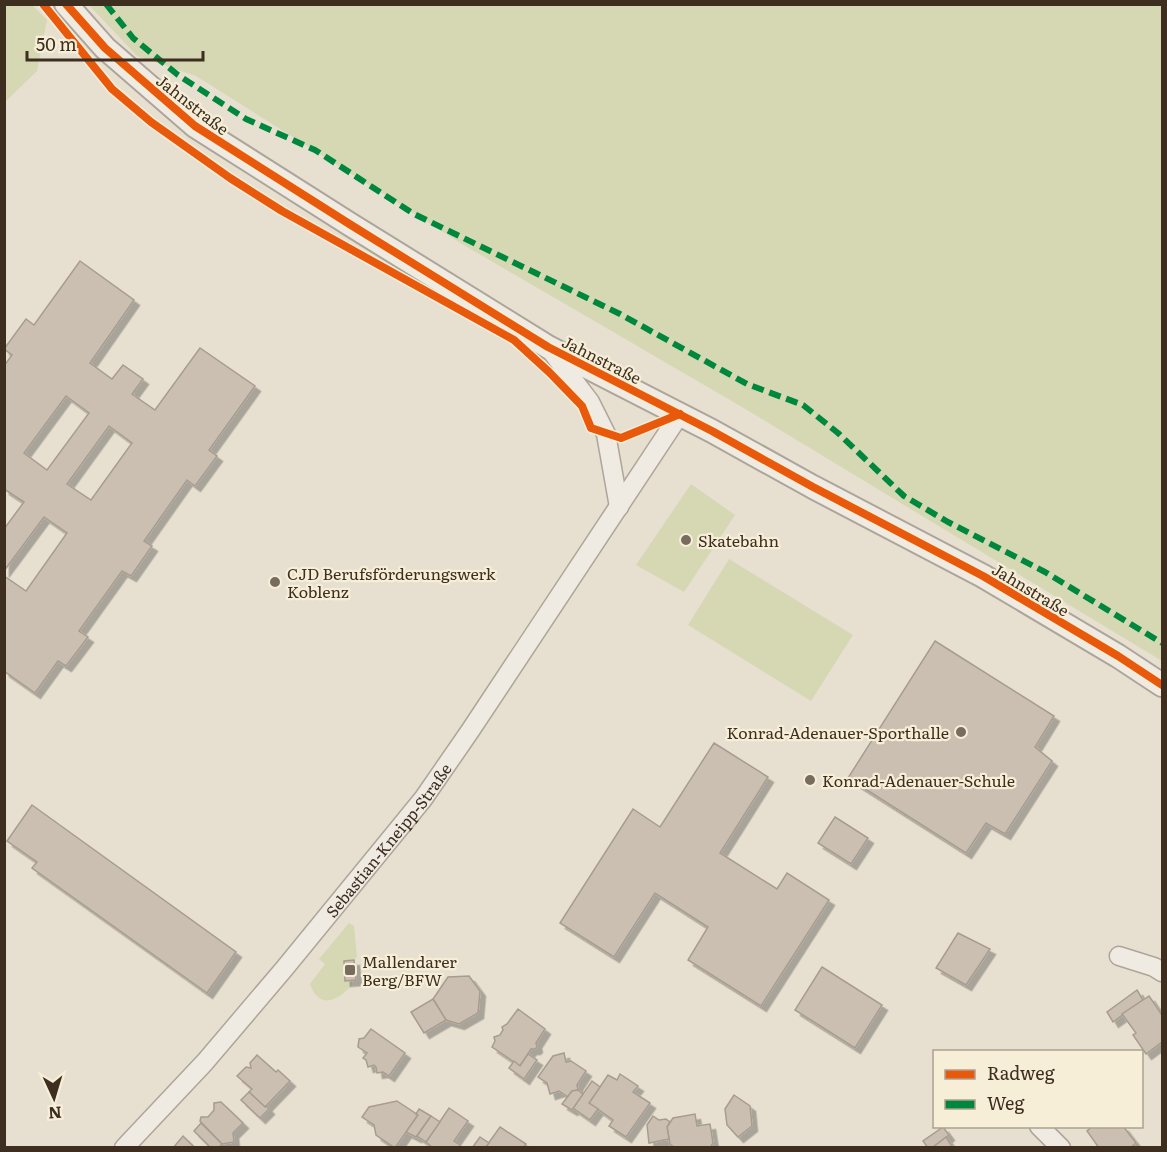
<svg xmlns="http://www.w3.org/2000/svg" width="1167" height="1152" font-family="Literata,serif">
<defs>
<filter id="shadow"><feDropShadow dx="5.5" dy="5.5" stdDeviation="0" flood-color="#0004"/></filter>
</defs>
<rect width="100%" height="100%" fill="#e7e0d1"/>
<g fill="#d6d7b3">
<polygon points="5,4 32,5 47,20 37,71 5,102"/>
<polygon points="89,5 1162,5 1162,661 742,407 467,247 196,76 137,56"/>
<polygon points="691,484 735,515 684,592 636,565"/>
<polygon points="729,559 853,635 811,701 688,625"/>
<path d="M 349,923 L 354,926 L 357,957 L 354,960 L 344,961 L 345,981 L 352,980 L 352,985 C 338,1001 319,1010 310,984 L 325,964 L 319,959 Z"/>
</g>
<g fill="#cbbfb2" stroke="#a89c90" stroke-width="1.5" fill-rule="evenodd" filter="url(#shadow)">
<path d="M 80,261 L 134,300 L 90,363 L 112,379 L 123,365 L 143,379 L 132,394 L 155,410 L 200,348 L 255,386 L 209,450 L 217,456 L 195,486 L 187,480 L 144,541 L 152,546 L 131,576 L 122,571 L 79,631 L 88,637 L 66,666 L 58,661 L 35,693 L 4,671 L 4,576 L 26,591 L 67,533 L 44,517 L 4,571 L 4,529 L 24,502 L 4,489 L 4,366 L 12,355 L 4,349 L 26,319 L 34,325 ZM 66,396 L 89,413 L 47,470 L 24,453 ZM 109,426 L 132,443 L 91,500 L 67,484 Z"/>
<polygon points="935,641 1054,716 1035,747 1052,761 1005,834 986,823 966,853 848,778"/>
<polygon points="714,743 768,777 720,853 777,889 787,873 829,900 761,1006 688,960 708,927 655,893 614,957 560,923 633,809 660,827"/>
<polygon points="32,805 236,952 207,993 32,868 37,862 7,841"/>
<polygon points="835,817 868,838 851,864 818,843"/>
<polygon points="958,933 990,949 966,985 936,968"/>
<polygon points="354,960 356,980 345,981 344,961"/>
<polygon points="822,967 882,1005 855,1048 795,1010"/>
<polygon points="469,976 480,991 478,1013 459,1024 446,1020 433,999 448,977"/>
<polygon points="1137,990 1143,1000 1113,1022 1107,1012"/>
<polygon points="1149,996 1162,1015 1162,1042 1146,1054 1133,1035 1136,1033 1122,1014"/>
<polygon points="433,999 446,1020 424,1033 411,1012"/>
<polygon points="518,1009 545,1029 536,1043 537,1047 535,1049 531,1049 520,1066 492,1047 495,1041 494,1037 500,1035 503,1030 502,1027 507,1024"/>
<polygon points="371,1029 405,1053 389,1076 383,1072 377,1073 376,1067 374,1065 368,1067 366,1060 363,1058 367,1053 358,1047 359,1039 364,1038"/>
<polygon points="564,1053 566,1062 571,1061 586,1071 577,1085 578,1090 572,1091 568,1097 559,1091 550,1094 547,1083 538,1077 553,1056"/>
<polygon points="528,1054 537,1060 524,1079 509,1068 514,1061 520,1066"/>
<polygon points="257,1055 276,1072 278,1070 290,1081 265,1107 249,1092 252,1089 237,1076 246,1067 251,1068 250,1063"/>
<polygon points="620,1074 638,1086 633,1092 650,1103 626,1137 609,1126 613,1120 589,1103 608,1075 617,1080"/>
<polygon points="592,1081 600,1087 589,1103 598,1109 590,1120 573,1108"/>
<polygon points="578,1090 583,1094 572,1110 562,1104 572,1091"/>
<polygon points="249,1092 265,1107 266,1106 269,1109 260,1118 241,1100"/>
<polygon points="734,1095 750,1106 752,1126 738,1137 727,1125 725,1109"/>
<polygon points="397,1101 418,1115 395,1148 376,1135 374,1125 362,1117 369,1107"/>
<polygon points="221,1102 243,1123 233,1133 234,1142 222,1144 200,1121 201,1117 208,1117 214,1110 214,1103"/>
<polygon points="449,1108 468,1121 454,1141 460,1145 459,1148 433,1148 426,1142"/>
<polygon points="419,1109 431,1116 416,1137 406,1132 418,1115 416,1114"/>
<polygon points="695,1114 697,1126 710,1124 713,1143 710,1148 675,1148 670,1144 667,1127 673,1118"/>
<polygon points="431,1116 440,1122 426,1142 417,1136"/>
<polygon points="653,1116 659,1120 666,1119 670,1122 667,1127 669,1139 649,1143 647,1125"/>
<polygon points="201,1123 222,1144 218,1148 211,1148 194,1131"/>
<polygon points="1093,1126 1123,1126 1136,1143 1130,1148 1099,1148 1087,1131"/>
<polygon points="500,1127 526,1144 523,1148 485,1148"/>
<polygon points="943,1127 949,1135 932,1148 928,1148 923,1141"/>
<polygon points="183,1136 195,1148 173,1148"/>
<polygon points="480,1137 489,1143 485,1148 472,1148"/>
<polygon points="946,1137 953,1148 932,1148"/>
</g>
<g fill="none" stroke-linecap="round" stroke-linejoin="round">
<g stroke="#ada599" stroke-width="21">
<g id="minor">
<polyline points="549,348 590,402 606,434 619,507"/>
<polyline points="1119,956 1154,967 1162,972"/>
<polyline points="1039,1126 1061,1148"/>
<path id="s1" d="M 124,1148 L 205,1062 L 284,969 L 423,799 L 470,731 L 680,414"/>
</g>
</g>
<g stroke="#ada599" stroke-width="26">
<polyline id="tertiary" points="66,4 105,48 195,126 351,225 548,347 712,431 813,487 983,576 1118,656 1162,685"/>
</g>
<use href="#minor" stroke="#efebe3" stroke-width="18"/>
<use href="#tertiary" stroke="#efebe3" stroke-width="22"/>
<polyline stroke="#00873e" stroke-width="6" stroke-dasharray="12 6" stroke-linecap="butt" points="106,4 133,38 178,75 246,119 315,150 414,214 620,314 747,384 803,405 838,433 904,496 948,522 1045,572 1162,643"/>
<g stroke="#f7eed8" stroke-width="11">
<g id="cycleway">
<polyline points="43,4 112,89 151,122 230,178 282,211 514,340 549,372 582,406 591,428 621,438 680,414"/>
<polyline points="66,4 105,48 195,126 351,225 548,347 712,431 813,487 983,576 1118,656 1162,685"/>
</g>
</g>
<use href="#cycleway" stroke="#e8590c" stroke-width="8"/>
</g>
<g fill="#786c5e" stroke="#f7eed8" stroke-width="2">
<circle cx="686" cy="540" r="6"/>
<circle cx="275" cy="582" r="6"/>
<circle cx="961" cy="732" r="6"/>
<circle cx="810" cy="780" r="6"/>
<rect x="344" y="964" width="12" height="12" rx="3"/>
</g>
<g text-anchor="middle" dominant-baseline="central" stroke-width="4.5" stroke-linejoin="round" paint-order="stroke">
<g font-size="16" fill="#3d2e20" stroke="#f7eed8">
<text transform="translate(193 104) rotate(38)">Jahnstraße</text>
<text transform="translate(602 359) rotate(27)">Jahnstraße</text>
<text transform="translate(1031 589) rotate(31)">Jahnstraße</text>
<text stroke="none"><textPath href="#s1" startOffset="406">Sebastian-Kneipp-Straße</textPath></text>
</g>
<g font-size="16" fill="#3d2e20" stroke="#f7eed8" text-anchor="start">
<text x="698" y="540">Skatebahn</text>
<text x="287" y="573">CJD Berufsförderungswerk<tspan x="287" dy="18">Koblenz</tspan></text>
<text x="949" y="732" text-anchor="end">Konrad-Adenauer-Sporthalle</text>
<text x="822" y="780">Konrad-Adenauer-Schule</text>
<text x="362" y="961">Mallendarer<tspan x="362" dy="18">Berg/BFW</tspan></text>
</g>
</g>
<rect width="1167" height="1152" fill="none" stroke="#3d2e20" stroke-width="12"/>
<rect x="933" y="1050" width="210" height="78" fill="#f7eed8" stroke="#ada18e" stroke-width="1.5"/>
<rect x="945" y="1070" width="30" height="9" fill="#e8590c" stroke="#ada18e" stroke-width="1.5"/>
<text x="987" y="1080" font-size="18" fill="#3d2e20">Radweg</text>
<rect x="945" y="1100" width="30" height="9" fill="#00873e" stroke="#ada18e" stroke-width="1.5"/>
<text x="987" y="1110" font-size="18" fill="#3d2e20">Weg</text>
<g transform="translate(54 1098) rotate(176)" stroke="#f7eed8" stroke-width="4.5" paint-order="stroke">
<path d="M0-4.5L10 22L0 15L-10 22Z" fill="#3d2e20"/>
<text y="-9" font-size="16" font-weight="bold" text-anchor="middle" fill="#3d2e20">N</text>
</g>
<path d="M27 51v9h176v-9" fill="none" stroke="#3d2e20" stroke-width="3"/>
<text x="36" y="51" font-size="18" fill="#3d2e20" stroke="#f7eed8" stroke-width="4.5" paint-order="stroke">50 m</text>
</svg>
